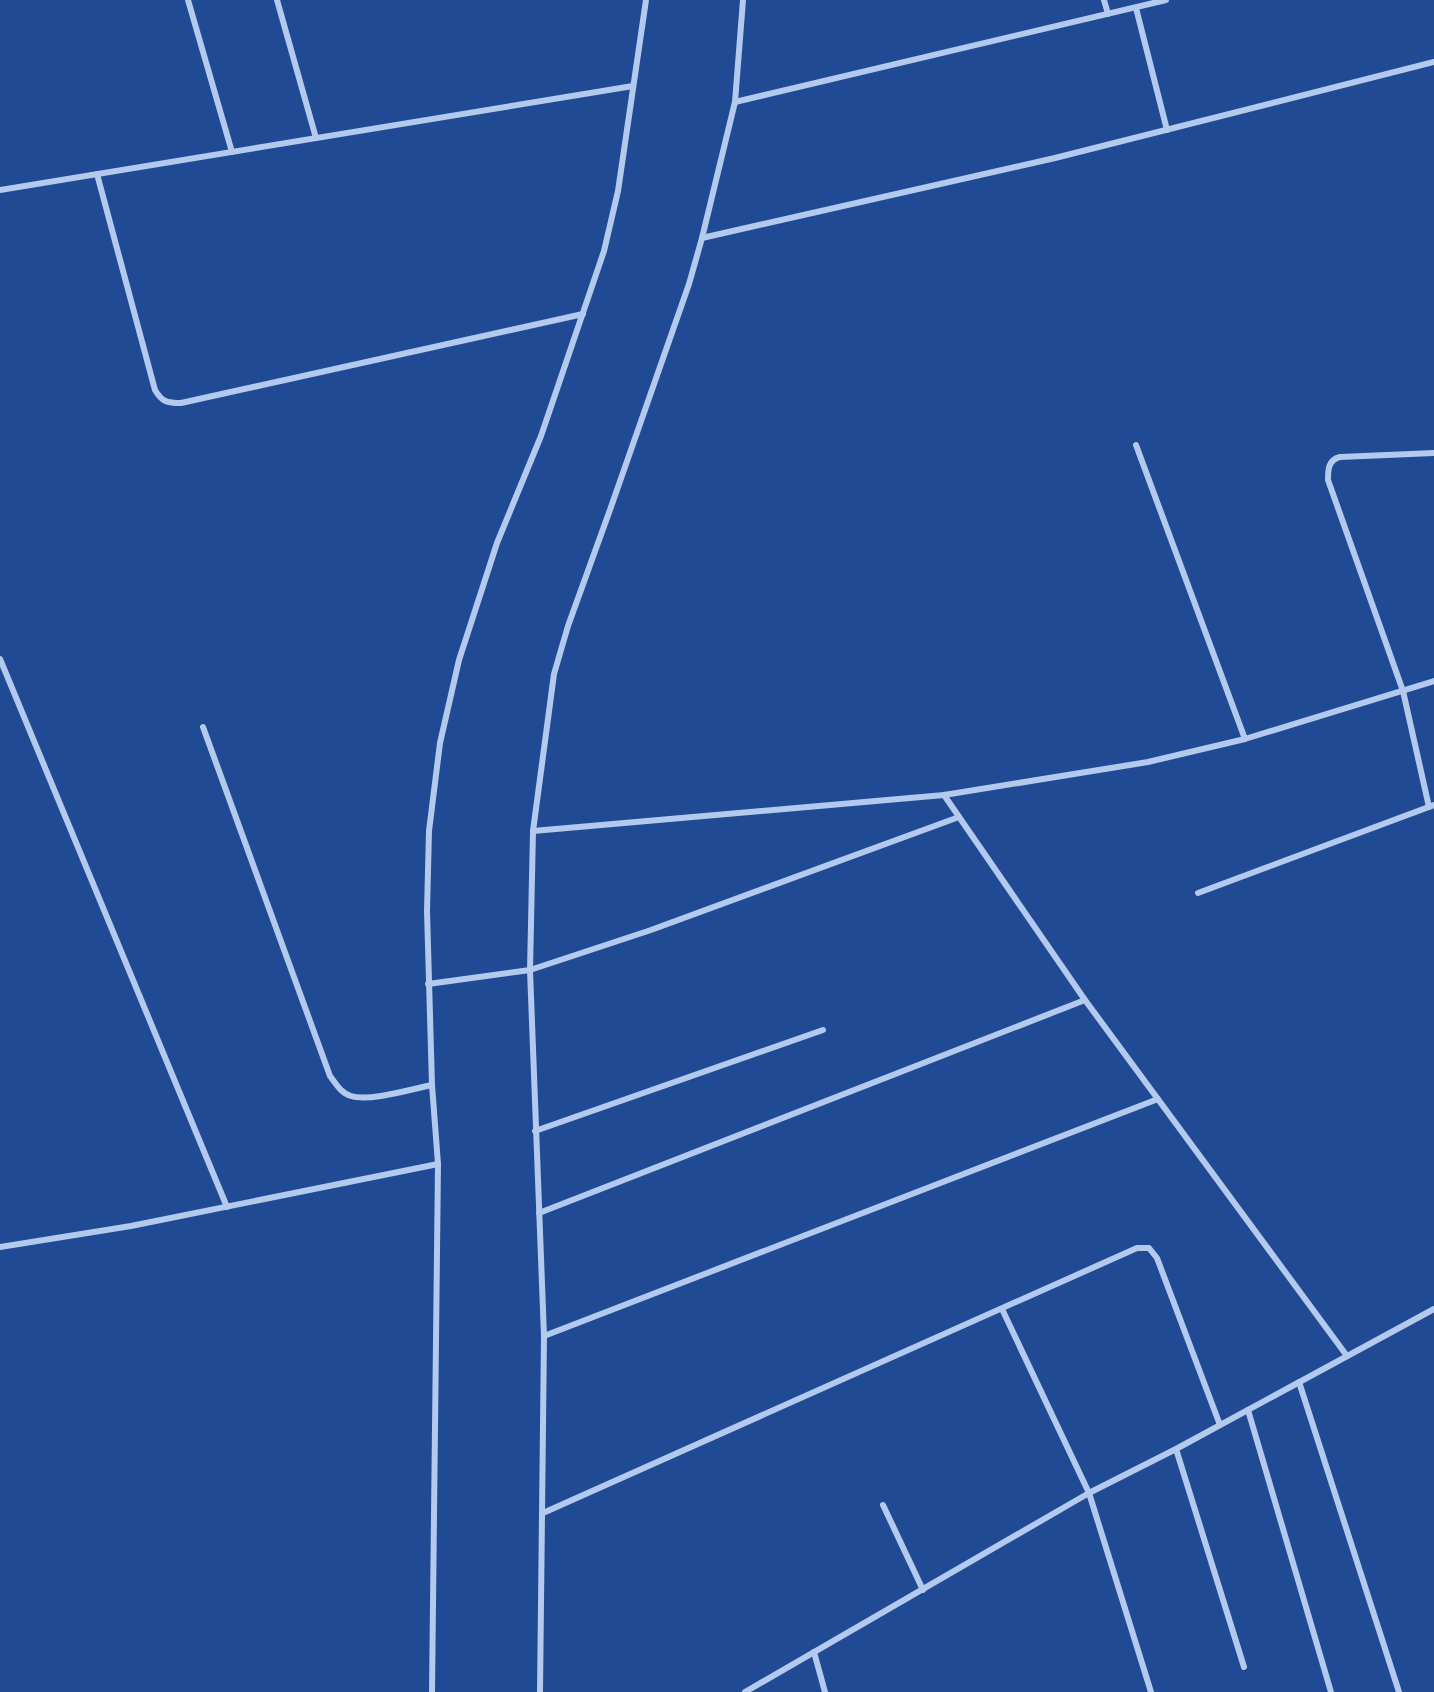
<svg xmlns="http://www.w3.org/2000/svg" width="1434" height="1692" font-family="'Work Sans',sans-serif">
<rect width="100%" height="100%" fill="#204a94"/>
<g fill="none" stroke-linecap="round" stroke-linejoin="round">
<g stroke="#b3c9ee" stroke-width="6">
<polyline points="188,0 232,152"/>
<polyline points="277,0 316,138"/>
<polyline points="1104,0 1108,14"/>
<polyline points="1136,8 1167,130"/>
<polyline points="735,102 1166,0"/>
<path d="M 97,174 L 155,390 C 162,402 167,403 181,403 L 583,314"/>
<polyline points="0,190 633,86"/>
<polyline points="702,238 1055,158 1434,62"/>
<polyline points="1136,445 1245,739"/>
<polyline points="0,659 227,1207"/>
<path d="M 203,727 L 330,1076 C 336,1084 341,1093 351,1096 C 369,1102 412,1089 432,1085"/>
<polyline points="944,795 1085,1000 1347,1356"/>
<path d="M 1429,807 L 1403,691 L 1328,480 C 1328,470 1328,460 1340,457 L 1434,453"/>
<polyline points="533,831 944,795 1148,762 1245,739 1434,681"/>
<polyline points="1198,893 1434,805"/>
<polyline points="428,984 530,970 651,930 959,817"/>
<polyline points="535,1131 823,1030"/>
<polyline points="539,1213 1085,1000"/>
<polyline points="0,1247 131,1226 438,1164"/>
<polyline points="1002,1309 1089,1493 1151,1692"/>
<polyline points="544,1336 1158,1099"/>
<polyline points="1299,1382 1399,1692"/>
<polyline points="1248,1410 1331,1692"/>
<polyline points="1176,1449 1244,1667"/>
<polyline points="883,1505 923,1590"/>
<polyline points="543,1513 1137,1248 1149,1248 1157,1258 1220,1425"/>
<polyline points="814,1652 825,1692"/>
<polyline points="432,1692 438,1164 432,1085 427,911 429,831 440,743 459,660 497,543 541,436 604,251 618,191 646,0"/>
<polyline points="540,1692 544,1336 530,970 533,831 554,674 568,626 611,507 689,284 702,238 735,102 743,0"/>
<polyline points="745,1692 1089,1493 1176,1449 1434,1309"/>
</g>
</g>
</svg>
